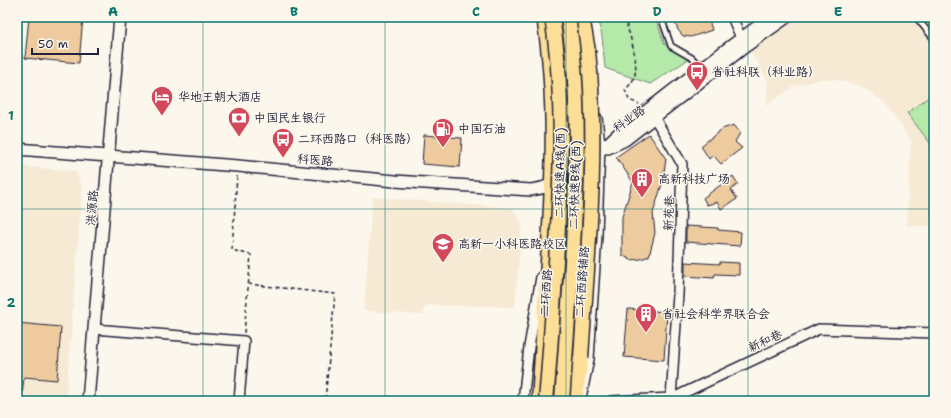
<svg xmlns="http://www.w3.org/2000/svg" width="951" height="418" font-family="'Shantell Sans','LXGW WenKai TC',sans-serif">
<rect width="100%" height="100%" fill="#fbf7ec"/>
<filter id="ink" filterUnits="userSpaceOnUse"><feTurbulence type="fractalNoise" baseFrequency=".025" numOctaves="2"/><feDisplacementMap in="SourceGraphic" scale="8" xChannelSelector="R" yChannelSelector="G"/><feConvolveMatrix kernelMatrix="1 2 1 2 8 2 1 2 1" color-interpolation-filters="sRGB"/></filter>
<g filter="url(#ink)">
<g fill="#f7ead5">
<polygon points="800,17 934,17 934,226 907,226 911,140 885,103 863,87 835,79 821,79 794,86 766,106 768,81 750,50"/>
<polygon points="17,166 76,171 82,188 66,401 17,401"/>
<polygon points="372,197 512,208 522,223 515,307 429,305 424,307 423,315 364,311"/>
</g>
<g fill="#b5e9aa" stroke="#6c8672">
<polygon points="597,17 655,17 665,45 689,59 650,84 605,68 602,36"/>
<polygon points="934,93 934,146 933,147 907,113"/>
</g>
<g fill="#eecb9f" stroke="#22223b">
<polygon points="29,17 83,17 79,63 25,58"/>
<polygon points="673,17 708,17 712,30 691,37 683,36 678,30"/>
<polygon points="734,125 740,133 735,142 742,148 721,164 713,155 709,159 701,146 722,129"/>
<polygon points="649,134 666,159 662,184 653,213 655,233 649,256 641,259 631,260 622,255 622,217 633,182 616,157"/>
<polygon points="424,135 462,138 460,167 422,164"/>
<polygon points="733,176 738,184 731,190 737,199 721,209 717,202 707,205 703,198"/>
<polygon points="686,226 718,228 718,230 741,232 740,246 686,242"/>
<polygon points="685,262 720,264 720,262 739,263 739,275 715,274 714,278 685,276"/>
<polygon points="628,309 667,312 664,360 624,357"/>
<polygon points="17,323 61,327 57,380 24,377 22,397 17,397"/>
</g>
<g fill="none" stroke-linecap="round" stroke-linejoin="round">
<g stroke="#22223b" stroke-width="8">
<g id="service">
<polyline points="661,17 671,46 692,58 701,67"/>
<polyline points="916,17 934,39"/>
</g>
</g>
<g stroke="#22223b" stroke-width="12">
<g id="minor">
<polyline points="732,17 741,38"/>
<polyline points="654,117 682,164 678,294 671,398"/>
<polyline points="94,329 244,341 239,401"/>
<polyline points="581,398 589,359 597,235 600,144 597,118"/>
<polyline points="523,401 529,347 541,277"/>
<polyline points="611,401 671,398 675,397 819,329 934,333"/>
</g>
</g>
<g stroke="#22223b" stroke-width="14">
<g id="tertiary">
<polyline points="608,148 625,140 746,46 787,17"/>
<path d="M 17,149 L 238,166 L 395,181 L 531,190 C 567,186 594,156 619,133 C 627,126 636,119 645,112 C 686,80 728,47 771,17"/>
<polyline points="88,401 120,17"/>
</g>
</g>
<g stroke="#22223b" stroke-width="17">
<g id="primary">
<path d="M 571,390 C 579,270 594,147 578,27"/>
<path d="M 539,401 C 542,355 545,308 548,262 C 553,180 557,98 544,17"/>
</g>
</g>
<g stroke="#22223b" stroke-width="17">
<g id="trunk">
<polyline points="582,17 588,51 590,72"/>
<polyline points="575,401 581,358"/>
</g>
</g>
<g stroke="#22223b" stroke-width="1.5" stroke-dasharray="4 3" stroke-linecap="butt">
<path d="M 624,17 C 629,33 641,65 633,80 C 631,84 628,87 625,90 L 629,100 L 639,104"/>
<polyline points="237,176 232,250 251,255 244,333"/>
<polyline points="248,284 335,294 325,401"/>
</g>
<use href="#service" stroke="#fbf7ec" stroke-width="4.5"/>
<use href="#minor" stroke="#fbf7ec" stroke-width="9"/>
<use href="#tertiary" stroke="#fbf7ec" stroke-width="11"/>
<use href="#primary" stroke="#fcde96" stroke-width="14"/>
<use href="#trunk" stroke="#fcde96" stroke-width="14"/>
<g stroke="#22223b" stroke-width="17" stroke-linecap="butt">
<g id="trunk-bridge">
<path d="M 581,358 C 587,263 597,167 590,72"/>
<path d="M 546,401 C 550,355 553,308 556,262 C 561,180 565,98 552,17"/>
<path d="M 562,401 C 565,355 569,308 572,262 C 577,180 581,98 568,17"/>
</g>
</g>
<use href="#trunk-bridge" stroke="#fcde96" stroke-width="14"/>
</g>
</g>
<path fill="none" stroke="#0f766e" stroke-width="1" stroke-opacity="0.55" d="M 203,17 L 203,401M 385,17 L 385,401M 566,17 L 566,401M 748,17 L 748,401M 17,209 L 934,209"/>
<defs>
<g id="bus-pin" transform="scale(1.15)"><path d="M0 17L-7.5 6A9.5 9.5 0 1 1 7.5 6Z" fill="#d1495b" stroke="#fbf7ec"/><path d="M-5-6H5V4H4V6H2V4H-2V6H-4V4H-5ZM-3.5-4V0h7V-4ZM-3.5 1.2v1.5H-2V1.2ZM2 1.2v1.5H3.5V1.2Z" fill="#fff"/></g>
<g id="hotel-pin" transform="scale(1.15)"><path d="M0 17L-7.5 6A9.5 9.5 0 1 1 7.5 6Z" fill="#d1495b" stroke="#fbf7ec"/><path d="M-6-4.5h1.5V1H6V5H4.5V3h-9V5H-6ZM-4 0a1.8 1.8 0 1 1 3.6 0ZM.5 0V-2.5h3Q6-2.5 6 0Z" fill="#fff"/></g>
<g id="bank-pin" transform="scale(1.15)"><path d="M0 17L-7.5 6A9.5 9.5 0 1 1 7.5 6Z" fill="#d1495b" stroke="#fbf7ec"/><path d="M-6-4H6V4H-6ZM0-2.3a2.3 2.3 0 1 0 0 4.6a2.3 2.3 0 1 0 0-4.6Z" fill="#fff"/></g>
<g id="fuel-pin" transform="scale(1.15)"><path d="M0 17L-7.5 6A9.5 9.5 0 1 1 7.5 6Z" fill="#d1495b" stroke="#fbf7ec"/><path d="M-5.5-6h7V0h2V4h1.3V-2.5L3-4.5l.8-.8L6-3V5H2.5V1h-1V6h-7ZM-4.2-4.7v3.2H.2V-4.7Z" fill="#fff"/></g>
<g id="building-pin" transform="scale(1.15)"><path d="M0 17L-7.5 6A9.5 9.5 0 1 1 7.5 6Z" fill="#d1495b" stroke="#fbf7ec"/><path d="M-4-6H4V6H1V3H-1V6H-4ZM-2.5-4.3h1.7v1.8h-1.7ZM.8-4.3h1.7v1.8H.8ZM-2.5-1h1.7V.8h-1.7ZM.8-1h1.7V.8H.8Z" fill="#fff"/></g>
<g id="school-pin" transform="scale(1.15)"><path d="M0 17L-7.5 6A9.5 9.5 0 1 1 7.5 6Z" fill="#d1495b" stroke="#fbf7ec"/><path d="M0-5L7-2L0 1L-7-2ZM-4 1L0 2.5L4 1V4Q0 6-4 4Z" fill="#fff"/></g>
</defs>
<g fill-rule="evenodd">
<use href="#bus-pin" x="697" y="72"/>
<use href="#hotel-pin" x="162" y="97"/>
<use href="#bank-pin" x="239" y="118"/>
<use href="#fuel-pin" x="443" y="129"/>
<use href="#bus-pin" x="283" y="139"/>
<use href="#building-pin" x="642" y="179"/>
<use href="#school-pin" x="443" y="244"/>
<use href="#building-pin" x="646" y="314"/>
</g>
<g text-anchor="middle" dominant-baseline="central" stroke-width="3" stroke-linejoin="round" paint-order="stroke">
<g font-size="12" fill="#22223b" stroke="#fbf7ec" text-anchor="start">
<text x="712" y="72">省社科联（科业路）</text>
<text x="178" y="97">华地王朝大酒店</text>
<text x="254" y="118">中国民生银行</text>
<text x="458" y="129">中国石油</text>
<text x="298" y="139">二环西路口（科医路）</text>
<text x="658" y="179">高新科技广场</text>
<text x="458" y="244">高新一小科医路校区</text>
<text x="662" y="314">省社会科学界联合会</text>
</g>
<g font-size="12" fill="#22223b" stroke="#fbf7ec">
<text transform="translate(629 119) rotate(-36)">科业路</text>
<text transform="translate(315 160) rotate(5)">科医路</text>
<text transform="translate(560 173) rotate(-89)">二环快速A线(西)</text>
<text transform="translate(575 185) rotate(-88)">二环快速B线(西)</text>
<text transform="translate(92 208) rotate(-85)">洪源路</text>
<text transform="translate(669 213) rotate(-88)">新苑巷</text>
<text transform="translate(582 282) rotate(-86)">二环西路辅路</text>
<text transform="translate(546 293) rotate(-86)">二环西路</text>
<text transform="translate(765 341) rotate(-25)">新和巷</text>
</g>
</g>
<rect width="951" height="418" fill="none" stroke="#fbf7ec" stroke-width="44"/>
<path d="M32 48v6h66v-6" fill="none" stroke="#22223b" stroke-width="2"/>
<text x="38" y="48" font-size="12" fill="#22223b" stroke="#fbf7ec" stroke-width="3" paint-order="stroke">50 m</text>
<rect x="22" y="22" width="907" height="374" fill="none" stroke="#0f766e" stroke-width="1.5"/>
<g font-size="13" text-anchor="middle" font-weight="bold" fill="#0f766e">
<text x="113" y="16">A</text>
<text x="294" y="16">B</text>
<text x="476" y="16">C</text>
<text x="657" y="16">D</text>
<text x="838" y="16">E</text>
<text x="11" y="120">1</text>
<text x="11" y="307">2</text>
</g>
</svg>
